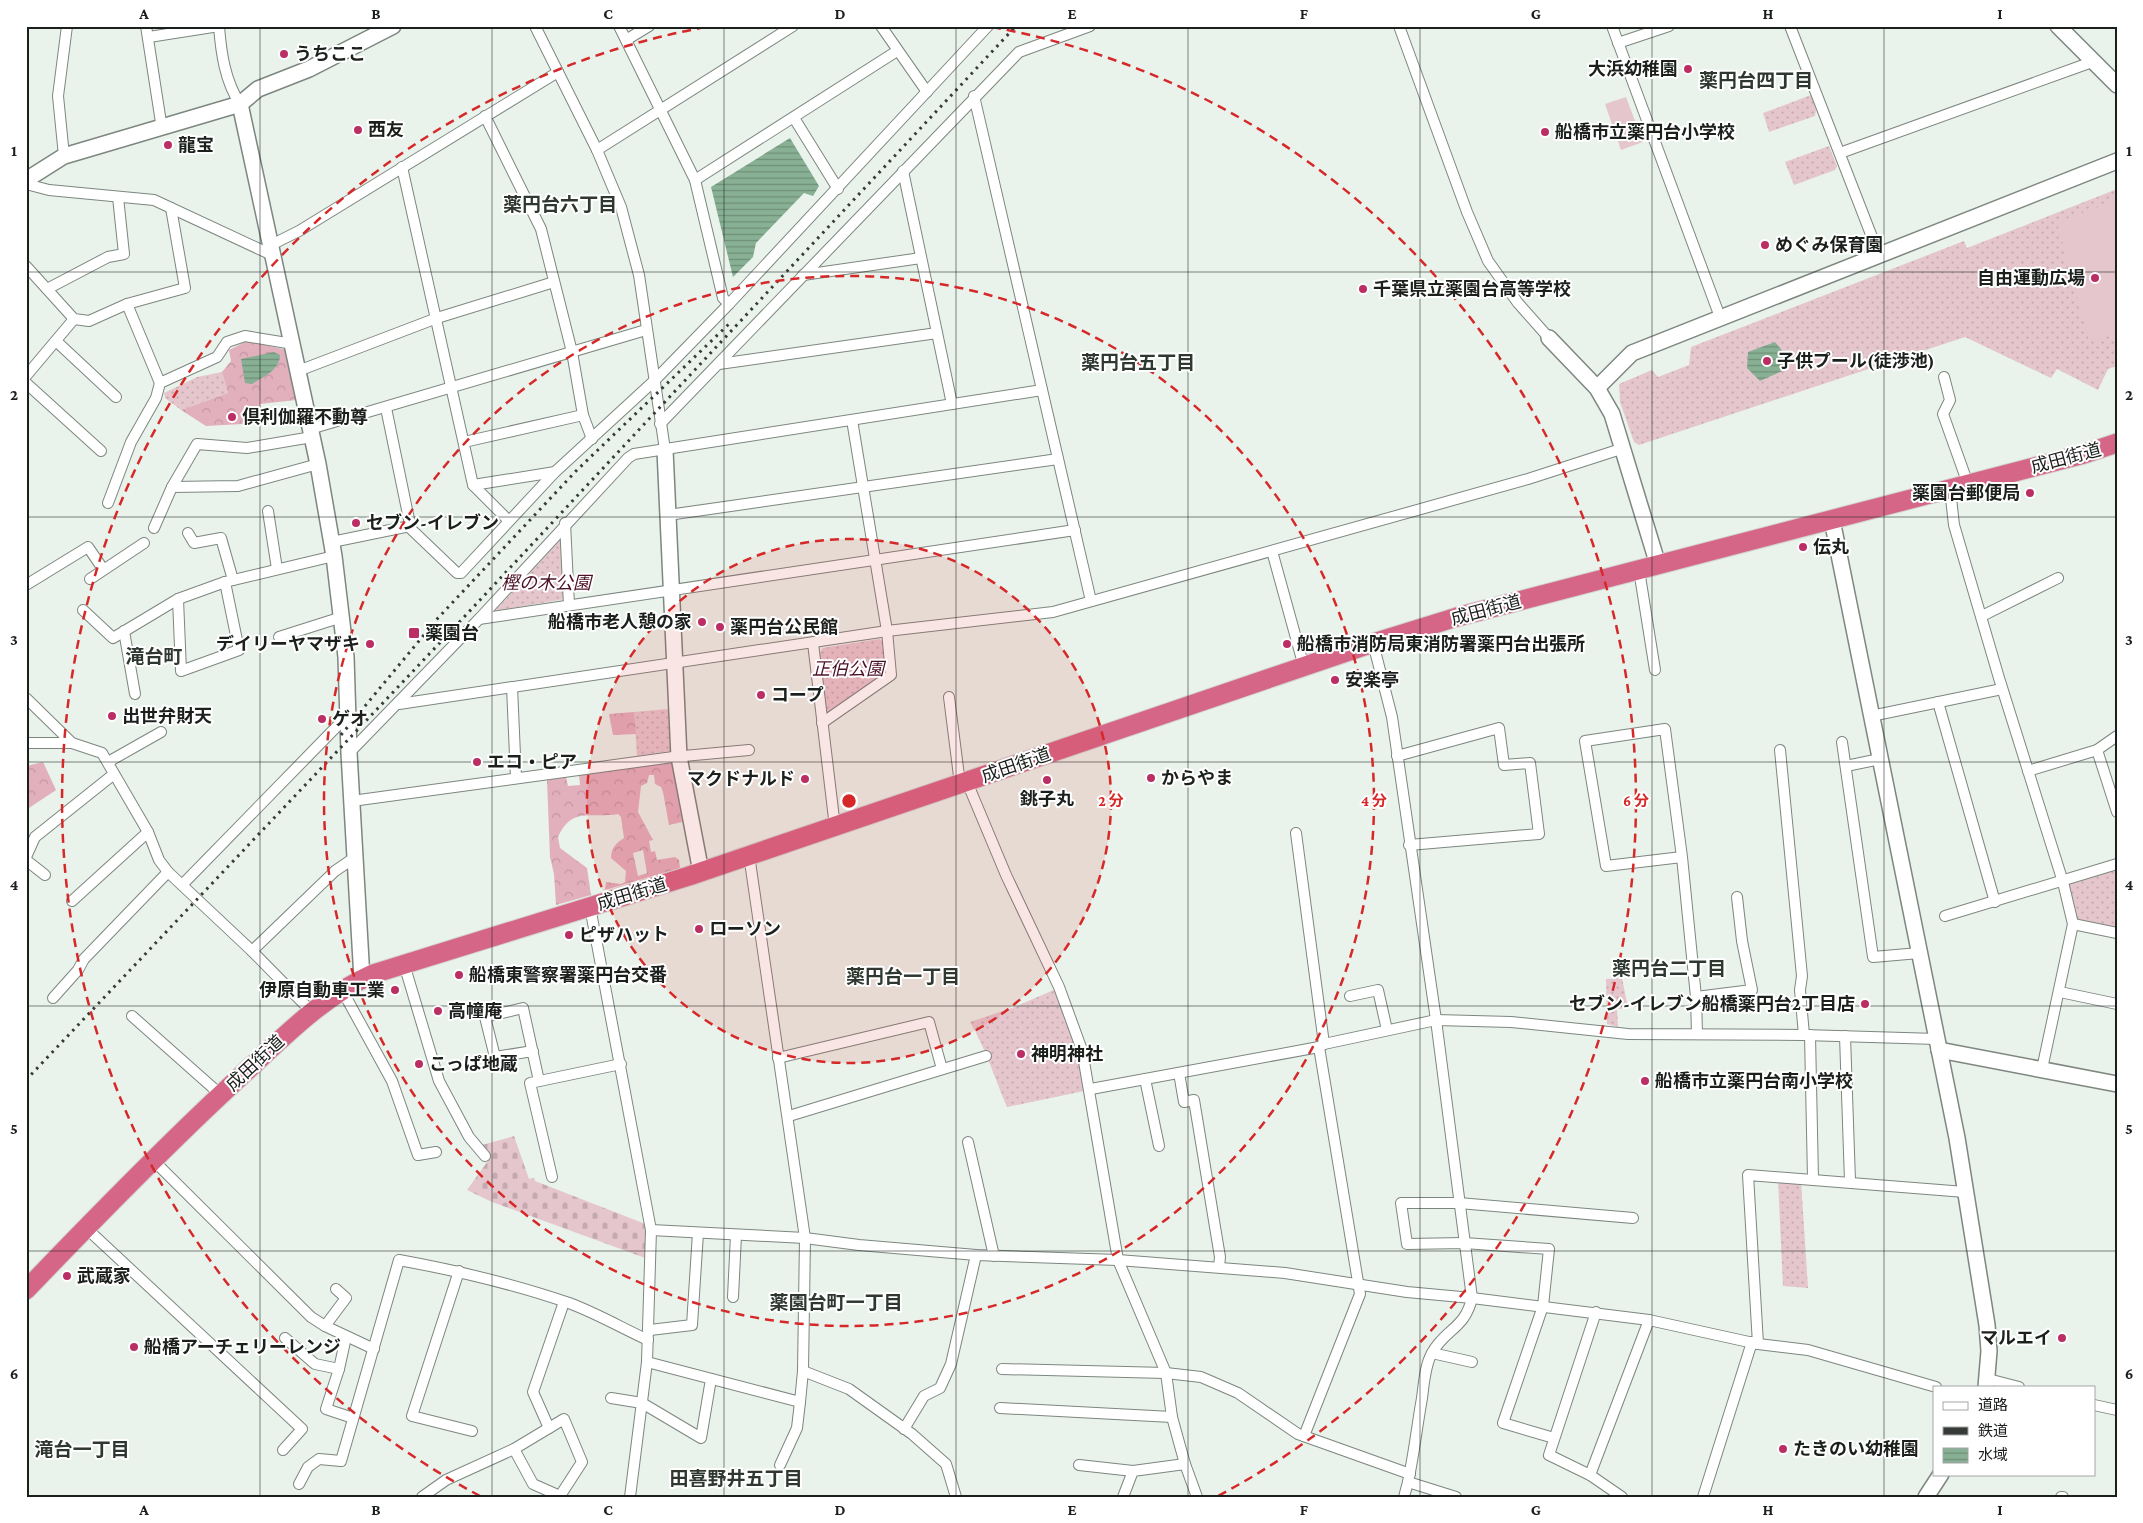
<svg xmlns="http://www.w3.org/2000/svg" width="2143" height="1523" font-family="'Crimson Pro','Noto Sans JP',serif">
<defs>
<pattern id="grass-dots" width="8" height="8" patternUnits="userSpaceOnUse" patternTransform="scale(1.25)"><rect width="8" height="8" fill="#e5c6cd"/><path d="M2 2h.1M6 6h.1" fill="none" stroke="#c4aab0" stroke-width="1.8" stroke-linecap="round"/></pattern>
<pattern id="forest-crowns" width="20" height="18" patternUnits="userSpaceOnUse" patternTransform="scale(1.25)"><rect width="20" height="18" fill="#e2b0bc"/><path d="M2 6a3 3 0 1 1 6 0M12 15a3 3 0 1 1 6 0" fill="none" stroke="#c197a1"/></pattern>
<pattern id="cemetery-stones" width="16" height="16" patternUnits="userSpaceOnUse" patternTransform="scale(1.25)"><rect width="16" height="16" fill="#e5c6cd"/><path d="M2 7V4a2 2 0 0 1 4 0v3zM10 15v-3a2 2 0 0 1 4 0v3z" fill="#c4aab0"/></pattern>
<pattern id="water-rules" width="6" height="5" patternUnits="userSpaceOnUse" patternTransform="scale(1.25)"><rect width="6" height="5" fill="#88b094"/><path d="M0 2.5h6" fill="none" stroke="#6e8f78"/></pattern>
</defs>
<rect width="100%" height="100%" fill="#e9f3eb"/>
<g fill="url(#grass-dots)">
<polygon points="1811,95 1816,110 1815,116 1769,132 1763,113"/>
<polygon points="1829,146 1837,166 1835,170 1794,185 1785,162"/>
<polygon points="2117,189 2117,366 2108,369 2098,390 2057,369 2051,378 1965,337 1639,445 1634,442 1620,402 1619,384 1652,370 1658,377 1689,365 1691,347 1964,241 1967,248"/>
<polygon points="222,372 228,393 181,410 165,398 164,393 197,377"/>
<polygon points="562,538 565,599 495,611"/>
<polygon points="879,639 883,641 886,674 827,713 820,653 823,648"/>
<polygon points="668,709 670,751 637,756 634,712"/>
<polygon points="2117,866 2117,928 2077,920 2067,883"/>
<polygon points="1622,978 1628,1008 1617,1009 1618,1027 1607,1024 1606,979"/>
<path d="M 1056,989 L 1080,1051 L 1089,1090 L 1007,1107 C 995,1079 986,1049 970,1022 L 1012,1008 Z"/>
<polygon points="1778,1180 1801,1181 1808,1288 1783,1286"/>
</g>
<g fill="url(#forest-crowns)" fill-rule="evenodd">
<polygon points="247,341 287,350 296,400 260,404 263,423 206,426 181,410 228,393 222,372 231,361 229,350"/>
<polygon points="634,712 636,734 613,735 609,714"/>
<polygon points="43,762 56,790 26,810 26,766"/>
<path d="M 672,762 L 682,822 L 669,825 L 663,792 L 661,787 L 655,784 L 654,775 L 649,775 L 647,783 L 641,786 L 638,812 L 653,840 L 649,841 L 651,852 L 655,851 L 657,860 L 675,857 L 679,860 L 680,868 L 605,890 L 606,882 L 621,884 L 625,882 L 626,871 L 611,858 C 611,848 616,843 624,838 L 621,817 L 618,814 C 591,819 572,806 558,837 L 560,848 L 587,868 L 591,895 L 556,905 L 554,874 L 550,857 L 547,780 L 566,777 L 568,786 L 580,785 L 579,775 ZM 643,850 L 647,873 L 638,876 L 633,853 Z"/>
</g>
<polygon fill="url(#cemetery-stones)" points="514,1136 529,1179 534,1178 535,1181 648,1225 648,1259 492,1202 467,1190 490,1158 482,1145"/>
<g fill="#e5c6cd">
<polygon points="1626,97 1643,142 1621,150 1605,104"/>
<polygon points="2117,200 2117,334 2089,341 2057,222"/>
</g>
<g fill="url(#water-rules)">
<polygon points="790,138 819,186 813,196 804,193 756,243 753,257 733,277 711,187"/>
<polygon points="1775,342 1785,354 1787,369 1760,381 1747,368 1748,352"/>
<path d="M 274,352 L 280,355 C 280,370 263,377 252,384 L 245,383 L 241,359 Z"/>
</g>
<g fill="none" stroke-linecap="round" stroke-linejoin="round">
<g stroke="#7d867f" stroke-width="12">
<g id="street">
<polyline points="146,26 162,129"/>
<path d="M 219,26 C 221,53 225,81 240,104"/>
<polyline points="535,26 597,150 621,207 639,275 665,450"/>
<polyline points="619,26 695,180 723,298 729,304"/>
<polyline points="881,26 927,92"/>
<polyline points="1399,26 1467,212 1488,261 1518,303 1549,338"/>
<polyline points="1612,26 1720,317"/>
<polyline points="1790,26 1879,255"/>
<polyline points="149,37 219,26"/>
<polyline points="626,40 649,26"/>
<polyline points="1618,43 1669,26"/>
<polyline points="974,96 1091,601"/>
<polyline points="485,116 541,229 572,352 583,415 592,439"/>
<polyline points="794,118 838,189"/>
<polyline points="597,150 793,26"/>
<polyline points="1840,153 2092,62"/>
<polyline points="64,156 58,96 67,26"/>
<polyline points="402,167 473,485 509,521"/>
<polyline points="903,171 952,404"/>
<polyline points="695,180 897,51"/>
<polyline points="26,184 49,190 154,200 272,255"/>
<polyline points="269,246 299,231 558,72"/>
<polyline points="26,266 74,319 89,321 127,304 185,288 171,208"/>
<polyline points="803,275 921,258"/>
<polyline points="47,289 108,257 124,254 118,197"/>
<polyline points="127,304 160,383"/>
<polyline points="56,341 116,397"/>
<polyline points="719,364 937,333"/>
<polyline points="298,371 437,318 554,282"/>
<polyline points="26,376 74,319"/>
<polyline points="1944,377 1950,400 1943,414 1968,484"/>
<polyline points="26,383 101,451"/>
<polyline points="386,408 411,529 457,573 461,573 555,472 654,381 729,304 988,26"/>
<polyline points="660,424 1019,52 1090,26"/>
<polyline points="310,429 646,330"/>
<polyline points="464,442 583,415"/>
<polyline points="473,485 555,472"/>
<polyline points="172,487 238,486 318,464"/>
<polyline points="1950,489 1954,525 1999,678 2063,882 2073,924 2042,1069"/>
<polyline points="108,503 131,442 156,398 160,383 217,357 227,342 245,336 293,344"/>
<polyline points="268,511 277,569"/>
<polyline points="668,515 1058,459"/>
<polyline points="565,523 569,605"/>
<polyline points="154,528 172,487 197,444 247,448 312,437"/>
<polyline points="188,533 194,543 221,538 233,580"/>
<polyline points="332,542 410,526"/>
<polyline points="1272,551 1304,667"/>
<polyline points="1639,570 1655,670"/>
<polyline points="90,579 144,543"/>
<polyline points="26,585 88,547 103,569"/>
<polyline points="178,599 181,671 239,650 225,582"/>
<polyline points="83,610 113,638 178,599 225,582 334,556"/>
<polyline points="1982,616 2058,578"/>
<polyline points="479,619 1075,530"/>
<polyline points="124,631 135,694"/>
<polyline points="279,637 342,617"/>
<polyline points="813,643 835,827"/>
<path d="M 1373,643 L 1392,717 L 1436,1020 L 1472,1298 C 1465,1329 1445,1329 1432,1353 C 1425,1365 1424,1383 1422,1398 C 1417,1426 1414,1454 1408,1482 L 1404,1497"/>
<polyline points="512,687 516,778"/>
<polyline points="949,697 960,784"/>
<polyline points="26,698 72,743"/>
<polyline points="1938,702 1995,902"/>
<polyline points="399,704 887,631 1053,612 1528,479 1624,448"/>
<polyline points="1871,716 2002,689"/>
<polyline points="822,723 891,675 887,631 852,420"/>
<polyline points="1842,742 1873,957 1919,953"/>
<polyline points="26,743 72,743 102,753 148,832 159,860 168,872 252,951 312,1012"/>
<polyline points="1780,750 1802,976 1800,990 1804,1035"/>
<polyline points="2097,750 2117,812"/>
<polyline points="349,753 479,619 628,458 634,454 1042,390"/>
<polyline points="1397,756 1499,728 1504,765 1530,763 1539,834 1409,845"/>
<polyline points="108,762 161,732"/>
<polyline points="1846,766 1880,759"/>
<polyline points="2028,771 2097,750 2117,736"/>
<polyline points="967,782 1006,875 1059,987 1082,1050 1118,1260 1166,1373 1172,1417 1185,1464 1197,1497"/>
<polyline points="352,801 673,757 749,750"/>
<polyline points="1296,833 1324,1044"/>
<polyline points="26,857 35,837 114,774"/>
<polyline points="1682,857 1606,866 1585,741 1665,729 1682,857 1696,997 1697,1034"/>
<polyline points="26,860 45,875"/>
<polyline points="182,885 348,715"/>
<polyline points="72,901 148,832"/>
<polyline points="590,907 651,1230 647,1362 630,1497"/>
<polyline points="1945,916 2117,864"/>
<polyline points="2073,924 2117,933"/>
<polyline points="252,951 335,871 354,858"/>
<polyline points="404,964 439,1081 469,1137 485,1156"/>
<polyline points="342,990 392,1081 418,1155 436,1152"/>
<polyline points="2060,992 2117,1004"/>
<polyline points="1350,996 1378,990 1387,1030"/>
<polyline points="1696,997 1752,990 1742,941 1737,897"/>
<polyline points="53,998 78,970 84,959 168,872"/>
<polyline points="132,1016 221,1095"/>
<polyline points="1810,1035 1813,1179"/>
<polyline points="1845,1036 1850,1181"/>
<polyline points="533,1051 495,1057 485,1017 523,1008 539,1081"/>
<polyline points="778,1058 929,1022 942,1069"/>
<polyline points="1179,1073 1184,1102 1194,1100 1220,1257 1219,1267"/>
<polyline points="1145,1079 1159,1146"/>
<polyline points="1091,1089 1319,1047 1324,1044 1436,1020 1511,1022 1628,1034 1804,1035 1937,1039"/>
<polyline points="789,1116 986,1056"/>
<polyline points="968,1142 994,1256"/>
<polyline points="153,1160 311,1317 325,1326 374,1349"/>
<polyline points="552,1177 530,1083 621,1064"/>
<polyline points="85,1227 302,1429 283,1450"/>
<polyline points="651,1230 805,1238 859,1245 976,1255 1118,1260 1285,1273 1407,1292 1472,1298 1649,1320 1758,1344 1808,1350 1936,1387"/>
<polyline points="459,1271 412,1416 472,1431"/>
<polyline points="733,1297 736,1235"/>
<polyline points="1596,1312 1549,1455 1590,1475 1622,1497"/>
<polyline points="325,1326 346,1298 336,1289"/>
<polyline points="650,1330 692,1325 698,1233"/>
<polyline points="346,1337 339,1369 326,1409 353,1418"/>
<polyline points="285,1338 315,1364 339,1369"/>
<polyline points="1758,1344 1748,1175 1965,1192"/>
<polyline points="1432,1353 1472,1362"/>
<polyline points="647,1362 800,1402 803,1371 805,1238 749,855"/>
<polyline points="1002,1369 1166,1373 1201,1377 1238,1393 1298,1434 1410,1474"/>
<polyline points="803,1371 849,1389 912,1434 946,1464 956,1497"/>
<polyline points="1988,1379 2019,1387"/>
<polyline points="611,1398 642,1403 701,1438 711,1379"/>
<polyline points="2094,1405 2117,1410"/>
<polyline points="1000,1408 1172,1417"/>
<polyline points="549,1428 533,1392 564,1302"/>
<polyline points="904,1429 924,1396 940,1388 951,1364 976,1255"/>
<polyline points="1304,1436 1360,1294 1319,1047"/>
<polyline points="1554,1438 1503,1423 1543,1306 1549,1249 1464,1243 1407,1244 1401,1203 1459,1203 1633,1218"/>
<polyline points="514,1449 533,1484 560,1496"/>
<polyline points="780,1465 797,1428 800,1402"/>
<polyline points="1079,1465 1133,1471"/>
<polyline points="1590,1475 1649,1320"/>
<polyline points="1408,1482 1456,1497"/>
<path d="M 299,1484 L 308,1467 L 319,1459 L 341,1461 L 399,1260 C 459,1271 511,1283 569,1303 C 596,1313 622,1328 648,1340"/>
<polyline points="422,1497 446,1480 514,1449 564,1419 582,1462 560,1496 562,1497"/>
<polyline points="1123,1497 1133,1471 1185,1464"/>
<polyline points="1703,1497 1752,1342"/>
<polyline points="2061,1497 2063,1497"/>
</g>
</g>
<g stroke="#7d867f" stroke-width="18">
<g id="secondary">
<polyline points="2058,26 2117,85"/>
<polyline points="240,104 318,464 334,556 346,657 349,753 362,979"/>
<polyline points="26,180 64,156 240,104 258,89 309,69 393,26"/>
<polyline points="1549,338 1597,388 1612,414 1658,565"/>
<polyline points="1597,388 1632,353 2117,161"/>
<polyline points="665,450 679,757 701,872"/>
<polyline points="1832,520 1957,1138 1987,1325 1989,1351 1986,1387"/>
<polyline points="1939,1050 2117,1084"/>
<polyline points="1926,1497 1941,1474"/>
</g>
</g>
<g stroke="#d2d2d2" stroke-width="21">
<path id="highway" d="M 26,1290 C 96,1217 167,1144 241,1076 C 283,1038 321,997 373,974 L 689,876 L 1373,643 L 1457,617 L 2084,454 L 2117,443"/>
</g>
<use href="#street" stroke="#fff" stroke-width="10"/>
<use href="#secondary" stroke="#fff" stroke-width="15"/>
<use href="#highway" stroke="#d66687" stroke-width="19"/>
<g stroke="#363b37" stroke-width="3" stroke-dasharray="2.5 5" stroke-linecap="butt">
<polyline points="341,735 438,618 576,471 730,323"/>
<polyline points="26,1080 451,631 1016,26"/>
</g>
</g>
<path fill="none" stroke="#1c201d" stroke-width="1" stroke-opacity="0.55" d="M 260,26 L 260,1497M 492,26 L 492,1497M 724,26 L 724,1497M 956,26 L 956,1497M 1188,26 L 1188,1497M 1420,26 L 1420,1497M 1652,26 L 1652,1497M 1884,26 L 1884,1497M 26,272 L 2117,272M 26,517 L 2117,517M 26,762 L 2117,762M 26,1006 L 2117,1006M 26,1251 L 2117,1251"/>
<circle cx="849" cy="801" r="262" fill="#d62828" fill-opacity=".12"/>
<g fill="none" stroke="#d62828" stroke-width="2.5" stroke-dasharray="9 6">
<circle cx="849" cy="801" r="262"/>
<circle cx="849" cy="801" r="525"/>
<path d="M480 1496A787 787 0 0 1 706 27M992 27A787 787 0 0 1 1218 1496"/>
</g>
<g fill="#ba2e63" stroke="#fff" stroke-width="2">
<circle cx="284" cy="54" r="5"/>
<circle cx="1688" cy="69" r="5"/>
<circle cx="358" cy="130" r="5"/>
<circle cx="1545" cy="132" r="5"/>
<circle cx="168" cy="145" r="5"/>
<circle cx="1765" cy="245" r="5"/>
<circle cx="2095" cy="278" r="5"/>
<circle cx="1363" cy="289" r="5"/>
<circle cx="1767" cy="361" r="5"/>
<circle cx="232" cy="417" r="5"/>
<circle cx="2030" cy="493" r="5"/>
<circle cx="356" cy="523" r="5"/>
<circle cx="1803" cy="547" r="5"/>
<circle cx="702" cy="622" r="5"/>
<circle cx="720" cy="627" r="5"/>
<rect x="408" y="627" width="12" height="12" rx="2.5"/>
<circle cx="370" cy="644" r="5"/>
<circle cx="1287" cy="644" r="5"/>
<circle cx="1335" cy="680" r="5"/>
<circle cx="761" cy="695" r="5"/>
<circle cx="112" cy="716" r="5"/>
<circle cx="322" cy="719" r="5"/>
<circle cx="477" cy="762" r="5"/>
<circle cx="1151" cy="778" r="5"/>
<circle cx="805" cy="779" r="5"/>
<circle cx="1047" cy="780" r="5"/>
<circle cx="699" cy="929" r="5"/>
<circle cx="569" cy="935" r="5"/>
<circle cx="459" cy="975" r="5"/>
<circle cx="395" cy="990" r="5"/>
<circle cx="1865" cy="1004" r="5"/>
<circle cx="438" cy="1011" r="5"/>
<circle cx="1021" cy="1054" r="5"/>
<circle cx="419" cy="1064" r="5"/>
<circle cx="1645" cy="1081" r="5"/>
<circle cx="67" cy="1276" r="5"/>
<circle cx="2062" cy="1338" r="5"/>
<circle cx="134" cy="1347" r="5"/>
<circle cx="1783" cy="1449" r="5"/>
</g>
<g text-anchor="middle" dominant-baseline="central" stroke-width="4" stroke-linejoin="round" paint-order="stroke">
<g font-size="18" font-weight="bold" fill="#1c201d" stroke="#fff" text-anchor="start">
<text x="294" y="54">うちここ</text>
<text x="1678" y="69" text-anchor="end">大浜幼稚園</text>
<text x="368" y="130">西友</text>
<text x="1555" y="132">船橋市立薬円台小学校</text>
<text x="178" y="145">龍宝</text>
<text x="1775" y="245">めぐみ保育園</text>
<text x="2085" y="278" text-anchor="end">自由運動広場</text>
<text x="1373" y="289">千葉県立薬園台高等学校</text>
<text x="1777" y="361">子供プール(徒渉池)</text>
<text x="242" y="417">倶利伽羅不動尊</text>
<text x="2020" y="493" text-anchor="end">薬園台郵便局</text>
<text x="366" y="523">セブン-イレブン</text>
<text x="1813" y="547">伝丸</text>
<text x="692" y="622" text-anchor="end">船橋市老人憩の家</text>
<text x="730" y="627">薬円台公民館</text>
<text x="425" y="633">薬園台</text>
<text x="360" y="644" text-anchor="end">デイリーヤマザキ</text>
<text x="1297" y="644">船橋市消防局東消防署薬円台出張所</text>
<text x="1345" y="680">安楽亭</text>
<text x="771" y="695">コープ</text>
<text x="122" y="716">出世弁財天</text>
<text x="332" y="719">ゲオ</text>
<text x="487" y="762">エコ・ピア</text>
<text x="1161" y="778">からやま</text>
<text x="795" y="779" text-anchor="end">マクドナルド</text>
<text x="1047" y="799" text-anchor="middle">銚子丸</text>
<text x="709" y="929">ローソン</text>
<text x="579" y="935">ピザハット</text>
<text x="469" y="975">船橋東警察署薬円台交番</text>
<text x="385" y="990" text-anchor="end">伊原自動車工業</text>
<text x="1855" y="1004" text-anchor="end">セブン-イレブン船橋薬円台2丁目店</text>
<text x="448" y="1011">高幢庵</text>
<text x="1031" y="1054">神明神社</text>
<text x="429" y="1064">こっぱ地蔵</text>
<text x="1655" y="1081">船橋市立薬円台南小学校</text>
<text x="77" y="1276">武蔵家</text>
<text x="2052" y="1338" text-anchor="end">マルエイ</text>
<text x="144" y="1347">船橋アーチェリーレンジ</text>
<text x="1793" y="1449">たきのい幼稚園</text>
</g>
<g font-size="18" fill="#1c201d" stroke="#fff">
<text transform="translate(2066 458) rotate(-15)">成田街道</text>
<text transform="translate(1486 610) rotate(-15)">成田街道</text>
<text transform="translate(1016 765) rotate(-19)">成田街道</text>
<text transform="translate(632 894) rotate(-17)">成田街道</text>
<text transform="translate(255 1063) rotate(-43)">成田街道</text>
</g>
<g font-size="18" font-style="italic" fill="#4b1025" stroke="#fff">
<text x="546" y="583">樫の木公園</text>
<text x="848" y="669">正伯公園</text>
</g>
<g font-size="19" font-weight="bold" fill="#2f3731" stroke="#fff">
<text x="1756" y="80">薬円台四丁目</text>
<text x="560" y="204">薬円台六丁目</text>
<text x="1138" y="362">薬円台五丁目</text>
<text x="154" y="656">滝台町</text>
<text x="1669" y="968">薬円台二丁目</text>
<text x="903" y="976">薬円台一丁目</text>
<text x="836" y="1302">薬園台町一丁目</text>
<text x="82" y="1449">滝台一丁目</text>
<text x="736" y="1478">田喜野井五丁目</text>
</g>
</g>
<circle cx="849" cy="801" r="8" fill="#d62828" stroke="#fff" stroke-width="2.5"/>
<g font-size="15" text-anchor="middle" font-weight="bold" fill="#d62828" stroke="#fff" stroke-width="4" stroke-linejoin="round" paint-order="stroke">
<text x="1111" y="806">2 分</text>
<text x="1374" y="806">4 分</text>
<text x="1636" y="806">6 分</text>
</g>
<rect width="2143" height="1523" fill="none" stroke="#ffffff" stroke-width="55"/>
<rect x="1933" y="1386" width="162" height="90" fill="#ffffff" stroke="#a4a6a5"/>
<rect x="1943" y="1402" width="25" height="8" fill="#ffffff" stroke="#a4a6a5"/>
<text x="1978" y="1410" font-size="15" fill="#1c201d">道路</text>
<rect x="1943" y="1427" width="25" height="8" fill="#363b37" stroke="#a4a6a5"/>
<text x="1978" y="1436" font-size="15" fill="#1c201d">鉄道</text>
<rect x="1943" y="1448" width="25" height="15" fill="url(#water-rules)" stroke="#a4a6a5"/>
<text x="1978" y="1460" font-size="15" fill="#1c201d">水域</text>
<rect x="28" y="28" width="2088" height="1468" fill="none" stroke="#1c201d" stroke-width="2"/>
<g font-size="16" text-anchor="middle" font-weight="bold" fill="#1c201d">
<text x="144" y="19">A</text>
<text x="376" y="19">B</text>
<text x="608" y="19">C</text>
<text x="840" y="19">D</text>
<text x="1072" y="19">E</text>
<text x="1304" y="19">F</text>
<text x="1536" y="19">G</text>
<text x="1768" y="19">H</text>
<text x="2000" y="19">I</text>
<text x="14" y="156">1</text>
<text x="2129" y="156">1</text>
<text x="14" y="400">2</text>
<text x="2129" y="400">2</text>
<text x="14" y="645">3</text>
<text x="2129" y="645">3</text>
<text x="14" y="890">4</text>
<text x="2129" y="890">4</text>
<text x="14" y="1134">5</text>
<text x="2129" y="1134">5</text>
<text x="14" y="1379">6</text>
<text x="2129" y="1379">6</text>
<text x="144" y="1515">A</text>
<text x="376" y="1515">B</text>
<text x="608" y="1515">C</text>
<text x="840" y="1515">D</text>
<text x="1072" y="1515">E</text>
<text x="1304" y="1515">F</text>
<text x="1536" y="1515">G</text>
<text x="1768" y="1515">H</text>
<text x="2000" y="1515">I</text>
</g>
</svg>
